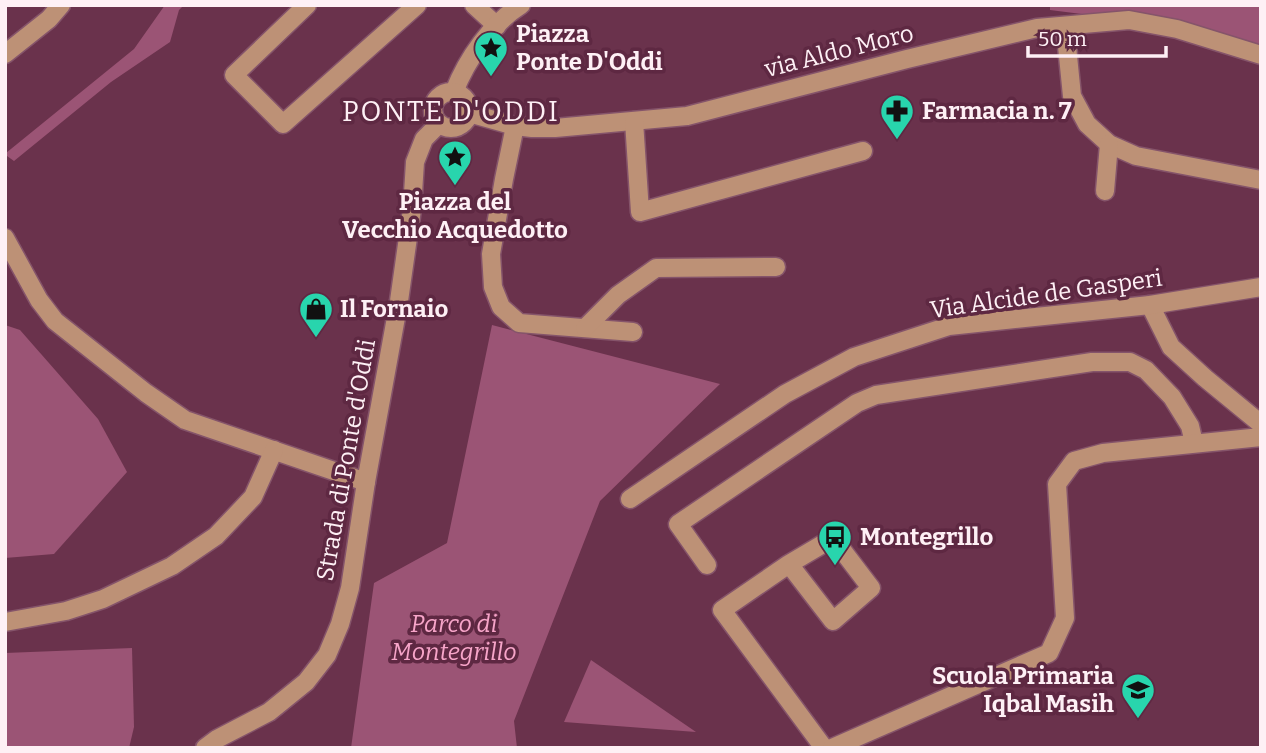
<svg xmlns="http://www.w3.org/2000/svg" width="1266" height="753" font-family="Bitter,serif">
<rect width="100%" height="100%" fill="#6a324c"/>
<g fill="#9b5475">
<polygon points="165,5 184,5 179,10 170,42 111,82 14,161 7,156 6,153 134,49"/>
<polygon points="1050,5 1261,5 1261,55 1129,20 1050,10"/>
<polygon points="5,325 20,330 98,419 127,472 54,554 5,558"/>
<polygon points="492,325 720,384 600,501 514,721 517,748 351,748 374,583 447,543"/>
<polygon points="132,648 134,727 129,748 5,748 5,653"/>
<polygon points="591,660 696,732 564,722"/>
</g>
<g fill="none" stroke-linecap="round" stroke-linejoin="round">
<g stroke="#85546a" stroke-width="21">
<g id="minor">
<polyline points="307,5 234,75 283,124 417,5"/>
<polyline points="474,5 497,26"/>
<polyline points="1065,26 1072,96 1087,124 1109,144 1136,156 1261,180"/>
<polyline points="5,54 49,19 61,5"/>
<path d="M 454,92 C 467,59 491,24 521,5"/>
<circle cx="451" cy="110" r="18"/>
<polyline points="469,113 515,126 532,128 555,128 687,116 907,59 1037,28 1129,20 1177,29 1261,55"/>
<polyline points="634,121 640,212 863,151"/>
<polyline points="515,126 504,179 491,254 493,287 501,307 519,323 633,332"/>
<polyline points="1105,191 1109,144"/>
<polyline points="5,238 39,300 55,321 146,393 185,420 366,482"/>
<polyline points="1150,305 1171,347 1205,378 1261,424"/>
<polyline points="585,328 618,295 656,268 776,267"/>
<polyline points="630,499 785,394 854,357 949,326 1150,305 1261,287"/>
<polyline points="789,564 833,621 871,588 833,538 789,564 722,610 824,748"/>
<polyline points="707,565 678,524 857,403 876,395 1092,362 1130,362 1146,370 1172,397 1190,426 1194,443"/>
<polyline points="5,622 66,611 103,599 172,566 216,536 253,497 274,450"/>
<polyline points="205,748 217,739 269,712 306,682 327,655 340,624 350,588 366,482 399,301 412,209 415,162 424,139 439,124"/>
<polyline points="832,748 1049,653 1065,618 1057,484 1074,461 1103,453 1261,437"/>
</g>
</g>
<use href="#minor" stroke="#bd9176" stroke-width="18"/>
</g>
<defs>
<g id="sight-pin" transform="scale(1.75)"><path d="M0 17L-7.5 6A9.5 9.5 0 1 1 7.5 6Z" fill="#28d5ad" stroke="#5e2842"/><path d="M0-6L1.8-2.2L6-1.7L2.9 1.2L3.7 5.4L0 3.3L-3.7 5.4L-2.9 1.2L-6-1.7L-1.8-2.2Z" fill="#111"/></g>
<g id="pharmacy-pin" transform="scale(1.75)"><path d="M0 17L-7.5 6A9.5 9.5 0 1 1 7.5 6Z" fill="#28d5ad" stroke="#5e2842"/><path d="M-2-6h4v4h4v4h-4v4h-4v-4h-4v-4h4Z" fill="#111"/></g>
<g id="shop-pin" transform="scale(1.75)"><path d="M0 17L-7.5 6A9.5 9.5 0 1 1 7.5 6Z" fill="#28d5ad" stroke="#5e2842"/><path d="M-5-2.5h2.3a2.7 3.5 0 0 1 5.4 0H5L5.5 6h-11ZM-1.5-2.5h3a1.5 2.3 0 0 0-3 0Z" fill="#111"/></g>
<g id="bus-pin" transform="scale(1.75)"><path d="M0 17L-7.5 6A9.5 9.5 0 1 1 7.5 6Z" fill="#28d5ad" stroke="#5e2842"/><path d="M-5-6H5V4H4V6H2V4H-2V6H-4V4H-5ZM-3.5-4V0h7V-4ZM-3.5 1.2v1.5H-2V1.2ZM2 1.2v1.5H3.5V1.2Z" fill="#111"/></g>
<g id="school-pin" transform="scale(1.75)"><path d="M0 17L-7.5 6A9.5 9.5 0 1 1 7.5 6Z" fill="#28d5ad" stroke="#5e2842"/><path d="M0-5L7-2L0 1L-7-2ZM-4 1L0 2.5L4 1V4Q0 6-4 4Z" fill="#111"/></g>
</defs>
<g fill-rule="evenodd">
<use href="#sight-pin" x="491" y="48"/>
<use href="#pharmacy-pin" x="897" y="111"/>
<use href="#sight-pin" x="455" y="157"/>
<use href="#shop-pin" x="316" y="309"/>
<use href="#bus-pin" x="835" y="537"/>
<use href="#school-pin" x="1138" y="690"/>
</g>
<g text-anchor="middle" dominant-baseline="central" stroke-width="7" stroke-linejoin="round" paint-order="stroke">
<g font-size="24" font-weight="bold" fill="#fef0f5" stroke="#5e2842" text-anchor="start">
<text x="516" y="34">Piazza<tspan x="516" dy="28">Ponte D'Oddi</tspan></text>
<text x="922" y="111">Farmacia n. 7</text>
<text x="455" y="202" text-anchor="middle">Piazza del<tspan x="455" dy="28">Vecchio Acquedotto</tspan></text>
<text x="340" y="309">Il Fornaio</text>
<text x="860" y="537">Montegrillo</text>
<text x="1114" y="676" text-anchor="end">Scuola Primaria<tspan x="1114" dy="28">Iqbal Masih</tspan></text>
</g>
<g font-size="24" fill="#fef0f5" stroke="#5e2842">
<text transform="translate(839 51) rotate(-14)">via Aldo Moro</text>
<text transform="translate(1046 294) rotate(-8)">Via Alcide de Gasperi</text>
<text transform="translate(346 460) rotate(-80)">Strada di Ponte d'Oddi</text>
</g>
<g font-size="24" font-style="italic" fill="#f7a5c9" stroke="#5e2842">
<text x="454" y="624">Parco di<tspan x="454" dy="28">Montegrillo</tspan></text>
</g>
<g font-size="28" letter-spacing="2" fill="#fef0f5" stroke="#5e2842">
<text x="451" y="111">PONTE D'ODDI</text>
</g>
</g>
<rect width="1266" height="753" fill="none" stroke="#fef0f5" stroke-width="14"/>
<path d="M1028 46v10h138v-10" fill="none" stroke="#fef0f5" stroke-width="3.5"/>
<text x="1038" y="46" font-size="21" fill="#fef0f5" stroke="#5e2842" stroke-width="5" paint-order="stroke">50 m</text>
</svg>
